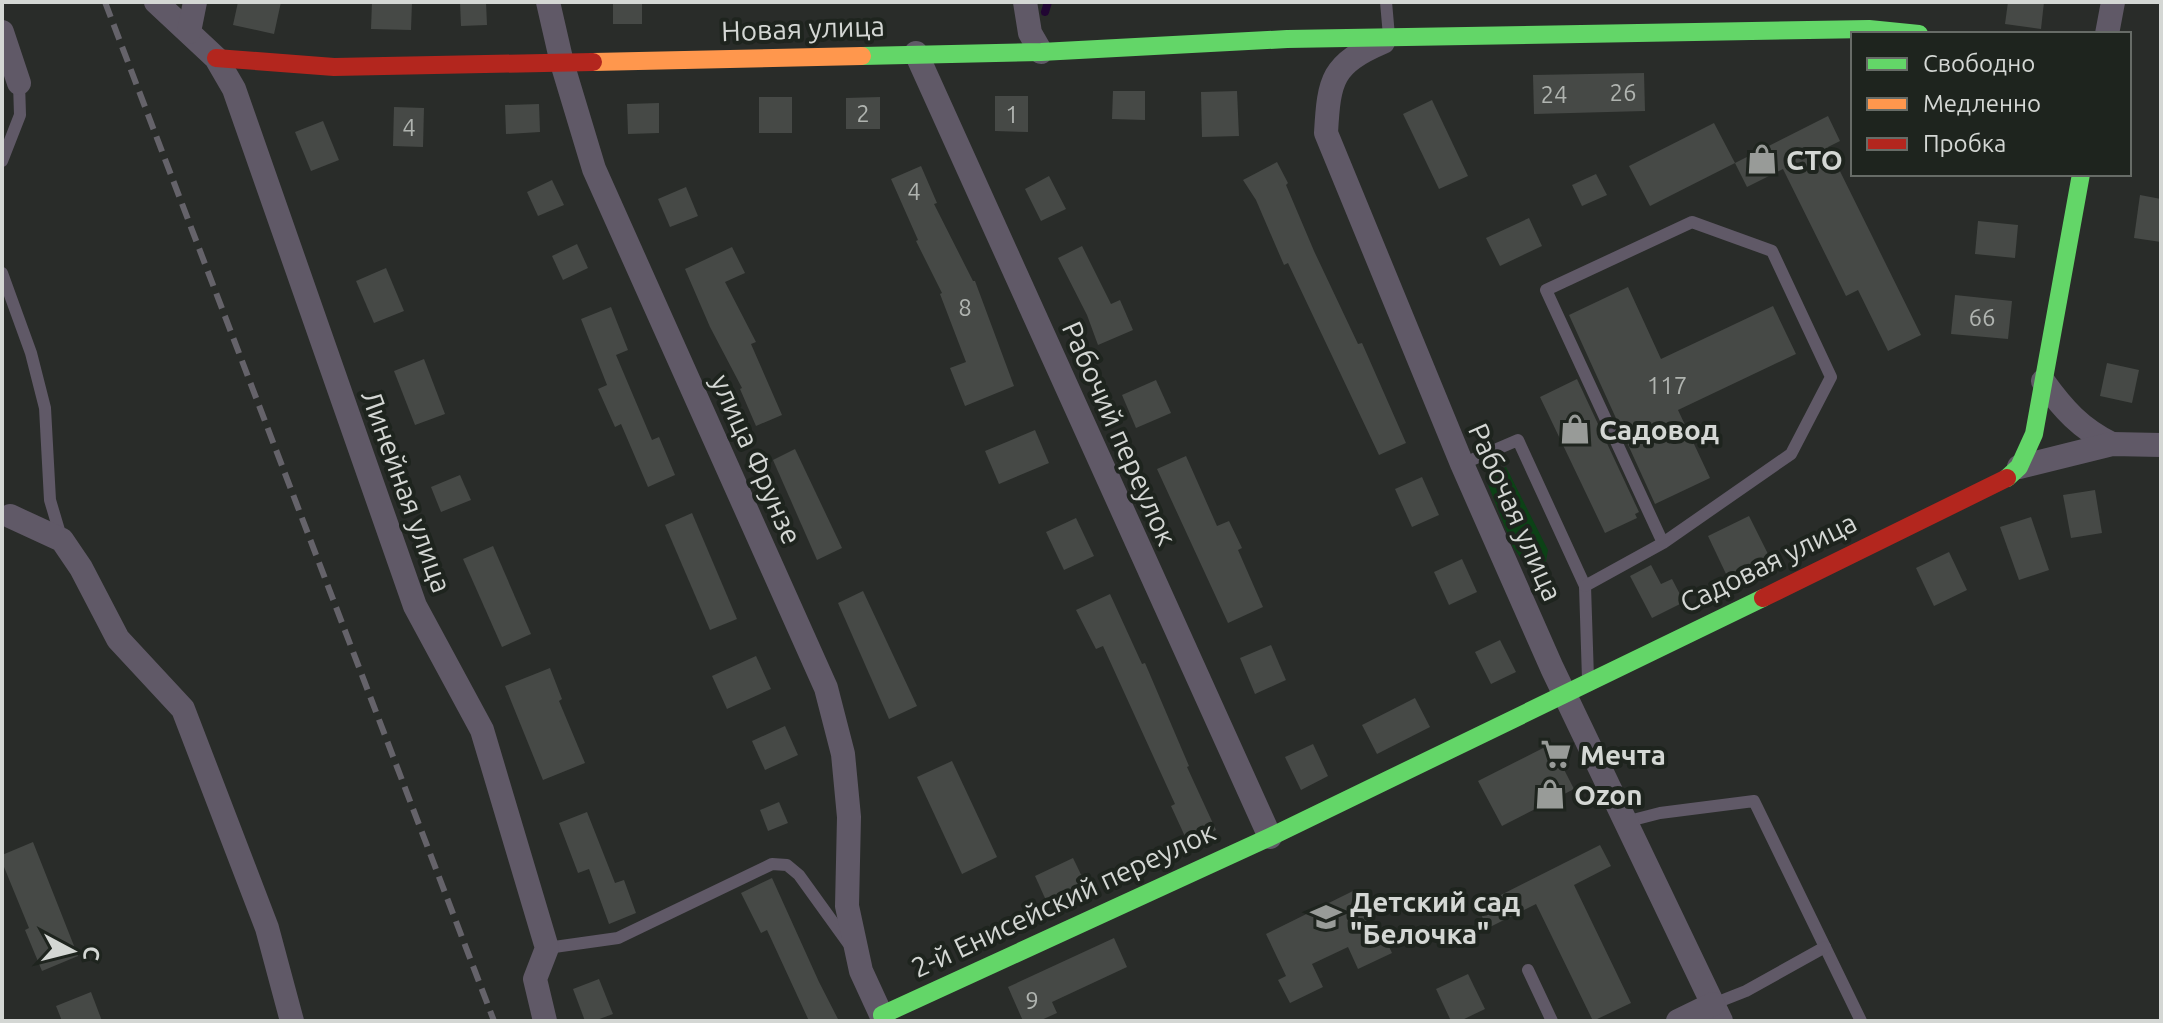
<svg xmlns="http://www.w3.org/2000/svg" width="2163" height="1023" font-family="Ubuntu,sans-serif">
<rect width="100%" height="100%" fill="#292c29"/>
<polygon fill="#0c4216" points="1506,467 1548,550 1546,561 1537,566 1525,564 1513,547 1485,477"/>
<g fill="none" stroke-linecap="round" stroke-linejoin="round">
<polyline stroke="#210633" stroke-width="8" points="1045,12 1048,2"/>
</g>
<g fill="#464946">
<polygon points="238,2 281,2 274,34 233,25"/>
<polygon points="372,2 412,2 411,30 371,29"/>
<polygon points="460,2 486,2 487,25 461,26"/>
<rect x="613" y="2" width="29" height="22"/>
<polygon points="2008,2 2044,2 2041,29 2005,24"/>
<polygon points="1644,73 1645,111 1534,114 1533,75"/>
<polygon points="1113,91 1145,91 1145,120 1112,119"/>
<polygon points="1237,91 1239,136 1202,137 1201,92"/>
<polygon points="995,96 1028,96 1028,132 995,131"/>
<rect x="759" y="97" width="33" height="36"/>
<polygon points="880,97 880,129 846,129 846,98"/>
<polygon points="1432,100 1468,176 1439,189 1403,114"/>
<polygon points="659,103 659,133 628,134 627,104"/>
<polygon points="539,104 540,132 506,134 505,105"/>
<polygon points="394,107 424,108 423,147 393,146"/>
<polygon points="1828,116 1840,141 1828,147 1921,335 1888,351 1858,290 1846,296 1783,169 1747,187 1735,163"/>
<polygon points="323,121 339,160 311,171 295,132"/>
<polygon points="1714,123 1735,163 1650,206 1629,166"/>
<polygon points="1277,162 1288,183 1286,185 1314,251 1358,344 1362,343 1406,443 1379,455 1288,263 1284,265 1256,200 1243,180"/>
<polygon points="921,166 937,203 934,204 973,281 975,281 1014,386 965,406 950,368 966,362 940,294 942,293 916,241 918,240 891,179"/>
<polygon points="1596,174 1607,195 1582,206 1572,185"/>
<polygon points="1049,176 1066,209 1041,221 1025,189"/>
<polygon points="552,180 564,205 538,216 527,192"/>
<polygon points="686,187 698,216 670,227 658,199"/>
<polygon points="2140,195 2161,199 2161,242 2134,238"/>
<polygon points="1529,218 1542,246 1500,266 1486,238"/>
<polygon points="1978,221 2018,225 2015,258 1975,254"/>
<polygon points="577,244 588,268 563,280 552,256"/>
<polygon points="1082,246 1111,304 1120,300 1133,330 1098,345 1087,315 1058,258"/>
<polygon points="732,247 745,273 725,282 756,342 751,344 782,415 756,426 740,389 742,388 710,327 685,269"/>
<polygon points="386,268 404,311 374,323 356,281"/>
<polygon points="1628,287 1661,359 1773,306 1796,354 1678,410 1710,478 1655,504 1569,315"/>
<polygon points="1955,295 2012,301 2008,339 1951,334"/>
<polygon points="611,307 628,350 616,355 652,440 659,437 675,475 648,487 621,424 615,427 598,389 607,385 581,319"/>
<polygon points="424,359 445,414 415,425 394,371"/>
<polygon points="2107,363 2139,370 2132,403 2100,396"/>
<polygon points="1577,379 1639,512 1635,514 1637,518 1605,533 1540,397"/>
<polygon points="1156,380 1171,413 1136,428 1122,395"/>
<polygon points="1035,430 1049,463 999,484 985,451"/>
<polygon points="795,449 842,548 817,560 773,460"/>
<polygon points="1186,456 1217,526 1229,521 1242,548 1238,550 1263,607 1228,623 1157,469"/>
<polygon points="460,475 471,500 441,512 431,487"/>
<polygon points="1422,477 1439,515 1412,527 1395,489"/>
<polygon points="2095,490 2102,533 2071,538 2063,495"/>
<polygon points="692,513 737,619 710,630 665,525"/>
<polygon points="1749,516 1769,556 1727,576 1708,536"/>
<polygon points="2031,517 2049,570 2019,580 2000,527"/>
<polygon points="1076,518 1094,556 1064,570 1046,532"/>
<polygon points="493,546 531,634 502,647 463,559"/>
<polygon points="1949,552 1967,590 1934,606 1916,568"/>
<polygon points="1462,559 1477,592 1449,605 1434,572"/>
<polygon points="1651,565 1661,584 1672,579 1684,602 1652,618 1630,576"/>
<polygon points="863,591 917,706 889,719 838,603"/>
<polygon points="1110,594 1142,664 1145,663 1189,766 1187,767 1216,830 1188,843 1171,806 1175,804 1103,646 1096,649 1076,610"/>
<polygon points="1500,640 1516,672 1491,684 1475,652"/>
<polygon points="1271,645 1286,680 1255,694 1240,658"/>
<polygon points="756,656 771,689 727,709 712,676"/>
<polygon points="550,668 562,699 559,701 585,763 543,780 505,686"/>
<polygon points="1415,698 1430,727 1377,754 1362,725"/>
<polygon points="785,726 798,755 765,770 752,741"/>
<polygon points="1313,744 1328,776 1301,790 1285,757"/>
<polygon points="1551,744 1574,789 1502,826 1478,781"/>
<polygon points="952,761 997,857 962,874 917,777"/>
<polygon points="779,802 788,823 768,831 760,810"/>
<polygon points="587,812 615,883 624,880 636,913 609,924 589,869 578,873 559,823"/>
<polygon points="33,842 78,956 42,971 25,930 29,928 2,862 2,855"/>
<polygon points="1600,845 1611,866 1574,885 1631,1003 1593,1021 1536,904 1488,928 1477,907"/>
<polygon points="1073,858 1088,889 1049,907 1035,876"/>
<polygon points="772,878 819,982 839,1021 809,1021 767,930 761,933 741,893"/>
<polygon points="1353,891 1373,933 1381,930 1392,953 1358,969 1348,947 1312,964 1323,987 1290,1003 1278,980 1286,976 1266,934"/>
<polygon points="1114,938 1127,967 1052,1002 1057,1013 1039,1021 1023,1021 1008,987"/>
<polygon points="1468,974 1485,1009 1460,1021 1451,1021 1436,989"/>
<polygon points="599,979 613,1014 594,1021 585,1021 573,989"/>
<polygon points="91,992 102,1021 62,1021 56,1006"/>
</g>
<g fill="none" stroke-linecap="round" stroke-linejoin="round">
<g stroke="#605967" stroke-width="12">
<polyline points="1386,2 1389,36"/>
<polyline points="2,161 20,115 19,83"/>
<polyline points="2,273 31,353 45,408 50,500 61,537"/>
<polyline points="1462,464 1518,440 1585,586 1588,679"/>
<polyline points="1585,586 1663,543 1791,454 1831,377 1772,251 1692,222 1546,290 1663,543"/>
<polyline points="1625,822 1660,813 1754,801 1861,1021"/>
<polyline points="547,948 618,938 772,864 787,865 799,875 848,943"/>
<polyline points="1528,970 1552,1021"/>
<polyline points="1713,1004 1746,991 1825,947"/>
</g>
<g stroke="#605967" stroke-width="24">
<polyline points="156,2 216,58 234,89 415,606 482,730 547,948 535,979 545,1021"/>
<polyline points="548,2 562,63 594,169 826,688 843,754 849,817 847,906 861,971 884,1021"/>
<polyline points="1025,2 1030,33 1041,52"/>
<polyline points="2,32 19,83"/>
<polyline points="189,32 195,2"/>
<polyline points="2107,34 2113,2"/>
<path d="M 1383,42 C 1332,64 1329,79 1326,133 L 1462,464 L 1552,668 L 1721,1021"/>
<polyline points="916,53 1270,837"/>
<path d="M 2043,381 C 2063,409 2081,429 2112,444"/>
<polyline points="2019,467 2112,444 2161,445"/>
<polyline points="10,516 62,540 81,568 118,639 183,709 267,928 292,1021"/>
<polyline points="1678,1021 1713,1004"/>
</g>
<g stroke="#63d668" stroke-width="18">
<polyline points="862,56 1041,52 1287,39 1869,29 1919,34"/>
<polyline points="2007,478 2019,467 2034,434 2081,174"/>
<polyline points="882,1015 1270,837 1763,598"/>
</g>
<polyline stroke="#ff974d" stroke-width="18" points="593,62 862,56"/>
<g stroke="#b3261e" stroke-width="18">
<polyline points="216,58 334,67 593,62"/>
<polyline points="1763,598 2007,478"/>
</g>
<polyline stroke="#65636a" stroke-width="6" stroke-dasharray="16 8" stroke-linecap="butt" points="105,2 494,1021"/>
</g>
<defs>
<g id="shop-bare" transform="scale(2.4)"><path d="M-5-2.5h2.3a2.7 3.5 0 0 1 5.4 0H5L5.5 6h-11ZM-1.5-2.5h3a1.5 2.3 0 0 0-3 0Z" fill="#989b98" stroke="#1e241e" stroke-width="2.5" paint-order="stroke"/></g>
<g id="supermarket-bare" transform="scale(2.4)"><path d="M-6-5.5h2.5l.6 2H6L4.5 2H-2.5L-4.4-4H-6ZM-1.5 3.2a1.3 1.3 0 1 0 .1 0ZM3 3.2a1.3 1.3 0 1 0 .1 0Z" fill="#989b98" stroke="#1e241e" stroke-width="2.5" paint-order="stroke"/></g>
<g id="school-bare" transform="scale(2.4)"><path d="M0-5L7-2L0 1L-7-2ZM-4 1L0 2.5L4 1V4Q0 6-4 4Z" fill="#989b98" stroke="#1e241e" stroke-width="2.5" paint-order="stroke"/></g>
</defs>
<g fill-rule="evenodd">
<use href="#shop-bare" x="1762" y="159"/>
<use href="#shop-bare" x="1575" y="429"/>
<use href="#supermarket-bare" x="1556" y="754"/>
<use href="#shop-bare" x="1550" y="794"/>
<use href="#school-bare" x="1326" y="917"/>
</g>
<g text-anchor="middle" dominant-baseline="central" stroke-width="8" stroke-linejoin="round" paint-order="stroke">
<g font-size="24" fill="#b0b4b0">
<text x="1623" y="92">26</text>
<text x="1554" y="94">24</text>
<text x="863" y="113">2</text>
<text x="1012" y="114">1</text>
<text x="409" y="127">4</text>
<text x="914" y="191">4</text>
<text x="965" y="307">8</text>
<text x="1982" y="317">66</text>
<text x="1667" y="385">117</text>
<text x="1032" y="1000">9</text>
</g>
<g font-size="28" fill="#d4d7d4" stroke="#1e241e">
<text transform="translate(803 28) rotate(-2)">Новая улица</text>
<text transform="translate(1120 433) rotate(66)">Рабочий переулок</text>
<text transform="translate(757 459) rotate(66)">улица Фрунзе</text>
<text transform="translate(407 491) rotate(70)">Линейная улица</text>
<text transform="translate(1516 512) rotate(66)">Рабочая улица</text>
<text transform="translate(1768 562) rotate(-26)">Садовая улица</text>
<text transform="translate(1063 899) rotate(-25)">2-й Енисейский переулок</text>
</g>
<g font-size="28" font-weight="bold" fill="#d4d7d4" stroke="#1e241e" text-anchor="start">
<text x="1786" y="159">СТО</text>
<text x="1599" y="429">Садовод</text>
<text x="1580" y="754">Мечта</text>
<text x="1574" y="794">Ozon</text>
<text x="1350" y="901">Детский сад<tspan x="1350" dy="32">"Белочка"</tspan></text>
</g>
</g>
<rect width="2163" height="1023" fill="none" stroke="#d4d7d4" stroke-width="8"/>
<rect x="1851" y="32" width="280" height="144" fill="#1e241e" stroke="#676c67" stroke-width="2"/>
<rect x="1867" y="58" width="40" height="12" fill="#63d668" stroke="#676c67" stroke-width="2"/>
<text x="1923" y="72" font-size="24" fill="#d4d7d4">Свободно</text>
<rect x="1867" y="98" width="40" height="12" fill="#ff974d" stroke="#676c67" stroke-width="2"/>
<text x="1923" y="112" font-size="24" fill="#d4d7d4">Медленно</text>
<rect x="1867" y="138" width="40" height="12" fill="#b3261e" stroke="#676c67" stroke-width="2"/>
<text x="1923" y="152" font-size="24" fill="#d4d7d4">Пробка</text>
<g transform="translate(72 951) rotate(97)" stroke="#1e241e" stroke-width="6" paint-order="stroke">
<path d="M0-6L14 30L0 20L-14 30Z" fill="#d4d7d4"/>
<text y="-12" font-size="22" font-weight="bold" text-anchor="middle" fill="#d4d7d4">С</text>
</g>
</svg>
